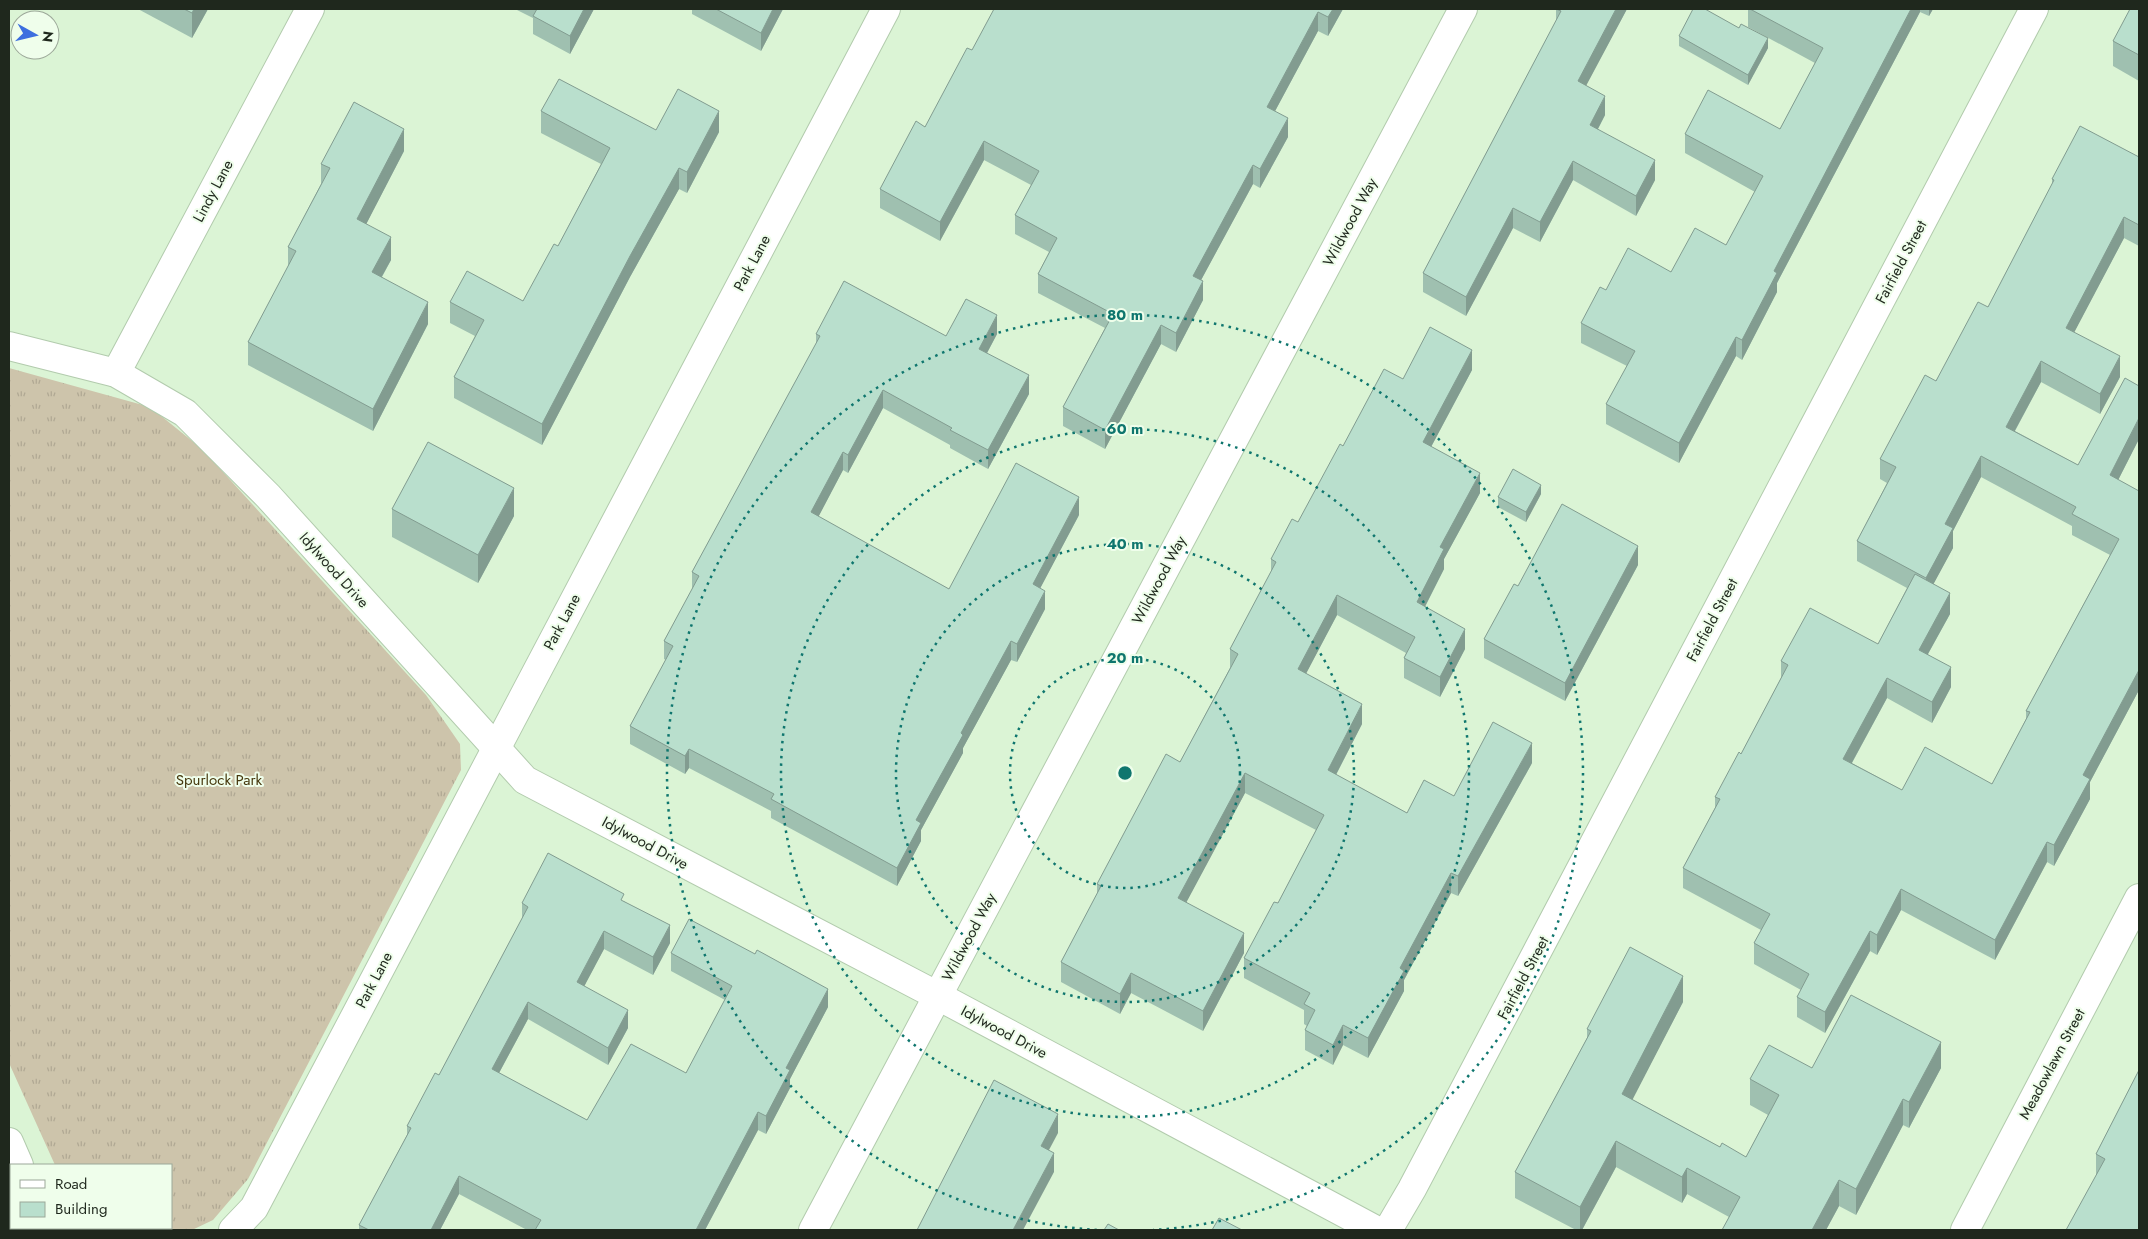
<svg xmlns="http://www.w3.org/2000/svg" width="2148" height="1239" font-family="Jost,sans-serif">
<defs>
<pattern id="grass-tufts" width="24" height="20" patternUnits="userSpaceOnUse" patternTransform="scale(1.25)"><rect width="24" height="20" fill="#cdc4ab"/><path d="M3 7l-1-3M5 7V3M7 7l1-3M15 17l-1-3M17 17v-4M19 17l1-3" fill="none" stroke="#b0a893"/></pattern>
</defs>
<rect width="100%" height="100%" fill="#dbf4d5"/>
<polygon fill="url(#grass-tufts)" points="9,368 150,407 202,449 426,695 460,744 461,770 248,1179 213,1220 192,1230 77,1230 75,1228 171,1228 171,1165 55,1165 9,1063"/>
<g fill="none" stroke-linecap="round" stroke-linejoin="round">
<g stroke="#b2cbad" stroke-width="30">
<g id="street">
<polyline points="9,346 116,373 185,413 268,496 525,780 938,996 1376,1230"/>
<polyline points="116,373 310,9"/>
<polyline points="9,1142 19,1165"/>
<polyline points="42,1228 42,1230"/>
<polyline points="233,1230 254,1208 886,9"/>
<polyline points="813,1230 1463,9"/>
<polyline points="1388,1230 1412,1189 2034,9"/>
<polyline points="1965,1230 2139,898"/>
</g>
</g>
<use href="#street" stroke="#fff" stroke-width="28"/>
</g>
<g fill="#9fc0b0" fill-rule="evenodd">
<polygon points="138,9 208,9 192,38"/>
<polygon points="515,9 594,9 570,54 533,34 533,18"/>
<polygon points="691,9 783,9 761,51 692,14 692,10"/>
<polygon points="1343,9 1328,36 1318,31 1275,111 1288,137 1260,188 1253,184 1201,280 1203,300 1176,352 1161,344 1105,449 1063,426 1063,407 1105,328 1038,293 1038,274 1049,252 1015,234 1015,215 1031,185 984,160 940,241 880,208 880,189 925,127 972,50"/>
<polygon points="1556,9 1627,9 1586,85 1605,115 1598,129 1655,180 1636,216 1573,180 1540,242 1513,228 1466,316 1423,292 1423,273 1556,21"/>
<polygon points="1748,9 1933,9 1929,16 1920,12 1777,283 1777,292 1742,360 1736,356 1679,463 1606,424 1606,404 1627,366 1581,343 1581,323 1606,290 1671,272 1726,245 1755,192 1685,153 1685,134 1780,129 1815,63 1748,27"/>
<polygon points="2139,9 2139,81 2113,66 2113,41"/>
<polygon points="1679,36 1768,48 1748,85 1679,46"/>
<polygon points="541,111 656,130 719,132 687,193 679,189 630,277 542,445 454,398 454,377 475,336 450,323 450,302 523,301 558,246 601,164 541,133"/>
<polygon points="404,151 366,224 391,260 382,277 428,324 373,431 248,365 248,342 288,267 288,247 321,184 321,164"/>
<path d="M 2139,157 L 2139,246 L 2124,238 L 2074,332 L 2120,377 L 2100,414 L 2041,382 L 2015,431 L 2078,465 L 2139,386 L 2139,439 L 2118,480 L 2139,491 L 2139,690 L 2090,782 L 2090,799 L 2054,866 L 2047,862 L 1995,960 L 1901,910 L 1877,955 L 1870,951 L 1825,1033 L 1797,1017 L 1797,997 L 1801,990 L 1754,964 L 1754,943 L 1761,930 L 1683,888 L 1683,868 L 1715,808 L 1715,797 L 1741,754 L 1781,678 L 1781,661 L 1878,644 L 1907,588 L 1857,561 L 1857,541 L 1887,483 L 1880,479 L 1880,459 L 1988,307 L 2052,184 L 2052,179 ZM 1981,477 L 2072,526 L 2072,535 L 2110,555 L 2026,711 L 2026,719 L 1992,784 L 1902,790 L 1852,763 L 1887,698 L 1932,723 L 1951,687 L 1928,654 L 1950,614 L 1933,584 L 1953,548 L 1953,531 Z"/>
<polygon points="816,334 946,336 997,334 987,353 1029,394 988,469 950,448 950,445 883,408 848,473 843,470 818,517 949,589 1079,515 1040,588 1045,609 1017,662 1011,660 963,748 963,753 921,830 921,841 897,886 771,818 771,811 689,768 685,774 630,744 630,726 666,660 664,659 664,641 692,590 692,572 816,344"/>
<polygon points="1472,370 1431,447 1480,493 1444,559 1444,569 1425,607 1465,649 1440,697 1404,678 1404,658 1406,653 1337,615 1306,673 1362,724 1336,775 1407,813 1454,796 1532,763 1458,896 1451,893 1404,980 1404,991 1368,1058 1343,1045 1333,1065 1305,1050 1305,1030 1307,1026 1304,1024 1304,1010 1244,978 1244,958 1278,903 1316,830 1245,793 1186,902 1244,953 1203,1031 1131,993 1120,1014 1061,982 1061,962 1097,894 1097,884 1180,762 1230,668 1230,649 1271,573 1271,559 1298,522 1343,446 1403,379"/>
<polygon points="1541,494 1526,522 1498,507 1498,497"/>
<polygon points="392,509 514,516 478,583 392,537"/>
<polygon points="1638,565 1565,701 1484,658 1484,639 1518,586"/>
<polygon points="624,901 670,943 653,975 604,949 584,986 628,1028 608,1065 528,1019 499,1073 587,1120 686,1073 725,1000 671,971 671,953 828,1007 790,1079 790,1088 766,1134 758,1130 705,1230 527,1230 459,1194 440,1230 359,1230 359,1225 407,1135 407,1126 439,1075 522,919 522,903"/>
<polygon points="1683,1002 1632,1099 1720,1147 1746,1157 1768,1115 1750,1105 1750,1079 1812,1068 1941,1068 1909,1128 1903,1125 1856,1215 1839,1206 1826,1230 1722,1230 1729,1217 1687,1194 1682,1203 1616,1167 1582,1230 1576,1230 1515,1198 1515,1172 1587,1038 1587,1029"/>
<polygon points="2139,1070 2139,1230 2096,1174 2096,1154"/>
</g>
<g fill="#829c90">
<polygon points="194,9 208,9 192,38 192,13"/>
<polygon points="584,9 594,9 570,54 570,36"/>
<polygon points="773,9 783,9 761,51 761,33"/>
<polygon points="1333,9 1343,9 1328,36 1328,17"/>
<polygon points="1616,9 1627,9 1578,101 1578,81"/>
<polygon points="1911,9 1920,9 1920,12 1777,283 1777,292 1742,360 1742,340 1774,271"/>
<polygon points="1929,9 1933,9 1929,16"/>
<polygon points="1318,12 1318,31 1267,126 1267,107"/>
<polygon points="1768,38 1768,48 1748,85 1748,75"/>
<polygon points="1605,96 1605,115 1590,144 1590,125"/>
<polygon points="719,111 719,132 687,193 687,172"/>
<polygon points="1288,118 1288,137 1260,188 1260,169"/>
<polygon points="404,129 404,151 357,242 357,219"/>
<polygon points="984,141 984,160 940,241 940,222"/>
<polygon points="1655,160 1655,180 1636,216 1636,196"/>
<polygon points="1573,161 1573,180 1540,242 1540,222"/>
<polygon points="1253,165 1253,184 1193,295 1193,276"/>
<polygon points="679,168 679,189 630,277 542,445 542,424 630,256"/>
<polygon points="1513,208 1513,228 1466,316 1466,297"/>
<polygon points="2124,217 2124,238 2066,348 2066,328"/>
<polygon points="391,237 391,260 372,294 372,272"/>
<polygon points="1203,281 1203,300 1176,352 1176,333"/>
<polygon points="428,302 428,324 373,431 373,409"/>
<polygon points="997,315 997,334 979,368 979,349"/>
<polygon points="1161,325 1161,344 1105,449 1105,430"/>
<polygon points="1736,337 1736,356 1679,463 1679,443"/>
<polygon points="1472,350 1472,370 1423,462 1423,442"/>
<polygon points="2120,356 2120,377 2100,414 2100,394"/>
<polygon points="2041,361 2041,382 2006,447 2006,427"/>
<polygon points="1029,375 1029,394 988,469 988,450"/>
<polygon points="883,390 883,408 848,473 848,455"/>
<polygon points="2139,418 2139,439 2110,496 2110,475"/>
<polygon points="843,452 843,470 811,531 811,512"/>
<polygon points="1981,456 1981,477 1953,531 1953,548 1926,598 1926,578 1945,524"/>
<polygon points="1480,473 1480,493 1444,559 1444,569 1417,622 1417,602 1440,547"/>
<polygon points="1541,485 1541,494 1526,522 1526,512"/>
<polygon points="514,488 514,516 478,583 478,555"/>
<polygon points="1079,497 1079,515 1033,602 1033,584"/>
<polygon points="1638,546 1638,565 1565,701 1565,683"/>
<polygon points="1045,591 1045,609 1017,662 1017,644"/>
<polygon points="1950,593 1950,614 1919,670 1919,650"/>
<polygon points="1337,595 1337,615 1298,689 1298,669"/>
<polygon points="1465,629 1465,649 1440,697 1440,677"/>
<polygon points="1011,641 1011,660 963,748 963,753 921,830 921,841 897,886 897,868 916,820 961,733"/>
<polygon points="1951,667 1951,687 1932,723 1932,702"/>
<polygon points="2139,670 2139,690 2090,782 2090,799 2054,866 2054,845 2083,775"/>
<polygon points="1887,678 1887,698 1843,779 1843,759"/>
<polygon points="1362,704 1362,724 1328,790 1328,770"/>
<polygon points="1532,743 1532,763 1458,896 1458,876"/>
<polygon points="689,749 689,768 685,774 685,756"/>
<polygon points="1245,773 1245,793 1178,918 1178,898"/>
<polygon points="2047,842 2047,862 1995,960 1995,940"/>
<polygon points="1451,873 1451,893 1404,980 1404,991 1368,1058 1368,1038 1400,968"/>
<polygon points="1901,889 1901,910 1877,955 1877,935"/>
<polygon points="670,925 670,943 653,975 653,957"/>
<polygon points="604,931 604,949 577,1000 577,982"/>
<polygon points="1870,931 1870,951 1825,1033 1825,1012"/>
<polygon points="1244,933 1244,953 1203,1031 1203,1011"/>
<polygon points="1131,973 1131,993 1120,1014 1120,994"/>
<polygon points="1683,976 1683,1002 1622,1120 1622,1094"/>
<polygon points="828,989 828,1007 790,1079 790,1088 766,1134 766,1116 786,1068"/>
<polygon points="528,1002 528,1019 492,1086 492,1069"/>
<polygon points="628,1010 628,1028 608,1065 608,1048"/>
<polygon points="1343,1025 1343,1045 1333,1065 1333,1045"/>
<polygon points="1941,1042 1941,1068 1909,1128 1909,1102"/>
<polygon points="1903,1099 1903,1125 1856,1215 1856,1189"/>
<polygon points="758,1112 758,1130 705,1230 696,1230"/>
<polygon points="1058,1114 1058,1133 1041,1165 1041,1146"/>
<polygon points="1616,1141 1616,1167 1582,1230 1580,1230 1580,1207"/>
<polygon points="1054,1153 1054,1172 1023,1230 1013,1230"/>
<polygon points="1687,1168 1687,1194 1682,1203 1682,1177"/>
<polygon points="459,1176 459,1194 440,1230 431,1230"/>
<polygon points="1839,1180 1839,1206 1826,1230 1812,1230"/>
</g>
<g fill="#b9dfcd" stroke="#829c90">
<polygon points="184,9 194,9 192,13"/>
<polygon points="537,9 584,9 570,36 533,16"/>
<polygon points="716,9 773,9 761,33"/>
<polygon points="994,9 1333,9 1328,17 1318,12 1267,107 1288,118 1260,169 1253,165 1193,276 1203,281 1176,333 1161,325 1105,430 1063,407 1113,314 1038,274 1057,238 1015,215 1039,171 984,141 940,222 880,189 916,121 925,127 967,48 972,50"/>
<polygon points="1556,9 1616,9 1578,81 1605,96 1590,125 1655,160 1636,196 1573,161 1540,222 1513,208 1466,297 1423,273 1561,11"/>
<polygon points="1693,9 1705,9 1739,28 1741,24 1768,38 1748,75 1679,36"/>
<polygon points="1750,9 1911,9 1774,271 1777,273 1742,340 1736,337 1679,443 1606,404 1635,351 1581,323 1600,287 1606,290 1628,248 1671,272 1695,228 1726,245 1763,176 1685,134 1708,90 1780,129 1823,48"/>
<polygon points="2130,9 2139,9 2139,55 2113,41"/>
<polygon points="559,79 656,130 678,89 719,111 687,172 679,168 630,256 542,424 454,377 484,320 450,302 467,271 523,301 554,244 558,246 610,148 541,111"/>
<polygon points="354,102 404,129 357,219 391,237 372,272 428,302 373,409 248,342 296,251 288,247 330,168 321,164"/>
<polygon points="2080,126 2139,157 2139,225 2124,217 2066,328 2120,356 2100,394 2041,361 2006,427 2078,465 2125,378 2139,386 2139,418 2110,475 2139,491 2139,670 2083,775 2090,779 2054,845 2047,842 1995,940 1901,889 1877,935 1870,931 1825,1012 1797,997 1809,974 1754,943 1770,914 1683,868 1720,799 1715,797 1739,752 1741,754 1788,665 1781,661 1810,608 1878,644 1915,574 1950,593 1919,650 1951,667 1932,702 1887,678 1843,759 1902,790 1925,747 1992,784 2030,712 2026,711 2119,539 2072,514 2076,507 1981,456 1945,524 1953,528 1926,578 1857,541 1896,467 1880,459 1925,375 1936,381 1978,302 1988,307 2054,180 2052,179"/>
<polygon points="844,281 946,336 966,299 997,315 979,349 1029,375 988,450 950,430 952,428 883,390 848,455 843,452 811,512 949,589 1016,463 1079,497 1033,584 1045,591 1017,644 1011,641 961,733 963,735 916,820 921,823 897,868 771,799 774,794 689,749 685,756 630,726 673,646 664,641 699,576 692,572 820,336 816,334"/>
<polygon points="1430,327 1472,350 1423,442 1480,473 1440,547 1444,549 1417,602 1465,629 1440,677 1404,658 1415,637 1337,595 1298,669 1362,704 1328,770 1407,813 1424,780 1454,796 1493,722 1532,743 1458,876 1451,873 1400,968 1404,971 1368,1038 1343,1025 1333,1045 1305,1030 1315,1010 1304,1004 1310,993 1244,958 1274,902 1278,903 1324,815 1245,773 1178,898 1244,933 1203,1011 1131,973 1120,994 1061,962 1101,886 1097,884 1166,754 1180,762 1238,654 1230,649 1276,562 1271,559 1292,519 1298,522 1340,444 1343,446 1384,369 1403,379"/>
<polygon points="428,442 514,488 478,555 392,509"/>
<polygon points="1513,469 1541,485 1526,512 1498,497"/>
<polygon points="1562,504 1638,546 1565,683 1484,639 1514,584 1518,586"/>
<polygon points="548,853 624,894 621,900 670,925 653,957 604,931 577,982 628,1010 608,1048 528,1002 492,1069 587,1120 631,1044 686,1073 732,986 671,953 689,919 755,954 757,950 828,989 786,1068 790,1070 766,1116 758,1112 696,1230 535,1230 541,1220 459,1176 431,1230 369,1230 359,1225 411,1128 407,1126 435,1073 439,1075 528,907 522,903"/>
<polygon points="1630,947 1683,976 1622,1094 1720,1147 1722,1143 1746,1157 1779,1095 1750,1079 1769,1045 1812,1068 1851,995 1941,1042 1909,1102 1903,1099 1856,1189 1839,1180 1812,1230 1722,1230 1740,1197 1687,1168 1682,1177 1616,1141 1580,1207 1515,1172 1591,1031 1587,1029"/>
<polygon points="2139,1070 2139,1230 2066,1230 2105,1159 2096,1154"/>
<polygon points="994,1080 1058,1114 1041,1146 1054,1153 1013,1230 917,1230"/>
<polygon points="1219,1218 1242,1230 1212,1230"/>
<polygon points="1108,1224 1119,1230 1104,1230"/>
</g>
<g fill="none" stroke="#0f766e" stroke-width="2.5" stroke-dasharray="2.5 5">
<circle cx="1125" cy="773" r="115"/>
<circle cx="1125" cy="773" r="229"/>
<circle cx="1125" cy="773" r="344"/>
<path d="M1097 1230A458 458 0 1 1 1153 1230"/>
</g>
<g text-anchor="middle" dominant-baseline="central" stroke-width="4" stroke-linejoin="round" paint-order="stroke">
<g font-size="15" fill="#1f281d" stroke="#effeeb">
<text transform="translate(213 191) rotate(-62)">Lindy Lane</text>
<text transform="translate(1350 222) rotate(-62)">Wildwood Way</text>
<text transform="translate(1901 262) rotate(-62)">Fairfield Street</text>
<text transform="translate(752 263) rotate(-62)">Park Lane</text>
<text transform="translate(334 570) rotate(48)">Idylwood Drive</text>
<text transform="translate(1159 580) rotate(-62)">Wildwood Way</text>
<text transform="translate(1712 620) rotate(-62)">Fairfield Street</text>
<text transform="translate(562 622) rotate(-62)">Park Lane</text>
<text transform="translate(645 843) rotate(28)">Idylwood Drive</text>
<text transform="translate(969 937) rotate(-62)">Wildwood Way</text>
<text transform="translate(1523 978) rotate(-62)">Fairfield Street</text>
<text transform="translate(374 980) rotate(-62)">Park Lane</text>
<text transform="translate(1004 1032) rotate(28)">Idylwood Drive</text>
<text transform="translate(2052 1064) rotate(-62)">Meadowlawn Street</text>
</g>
<g font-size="15" fill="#46380d" stroke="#effeeb">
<text x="219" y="780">Spurlock Park</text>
</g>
</g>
<circle cx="1125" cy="773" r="8" fill="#0f766e" stroke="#effeeb" stroke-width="2.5"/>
<g font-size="15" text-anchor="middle" font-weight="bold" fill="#0f766e" stroke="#effeeb" stroke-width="4" stroke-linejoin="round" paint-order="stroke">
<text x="1125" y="320">80 m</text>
<text x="1125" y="434">60 m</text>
<text x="1125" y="549">40 m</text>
<text x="1125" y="663">20 m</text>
</g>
<rect width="2148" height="1239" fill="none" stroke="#1f281d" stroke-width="20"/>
<rect x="10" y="1164" width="162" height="65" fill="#effeeb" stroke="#9ca899"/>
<rect x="20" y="1180" width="25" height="8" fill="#ffffff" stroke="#9ca899"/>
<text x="55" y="1189" font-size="15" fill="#1f281d">Road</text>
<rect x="20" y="1202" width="25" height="15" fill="#b9dfcd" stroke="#9ca899"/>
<text x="55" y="1214" font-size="15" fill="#1f281d">Building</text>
<g transform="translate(35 35) rotate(98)"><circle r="24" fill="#effeeb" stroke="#9ca899"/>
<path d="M0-4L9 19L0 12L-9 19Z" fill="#3d6fdf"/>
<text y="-8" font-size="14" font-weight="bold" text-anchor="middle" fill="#1f281d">N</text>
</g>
</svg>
